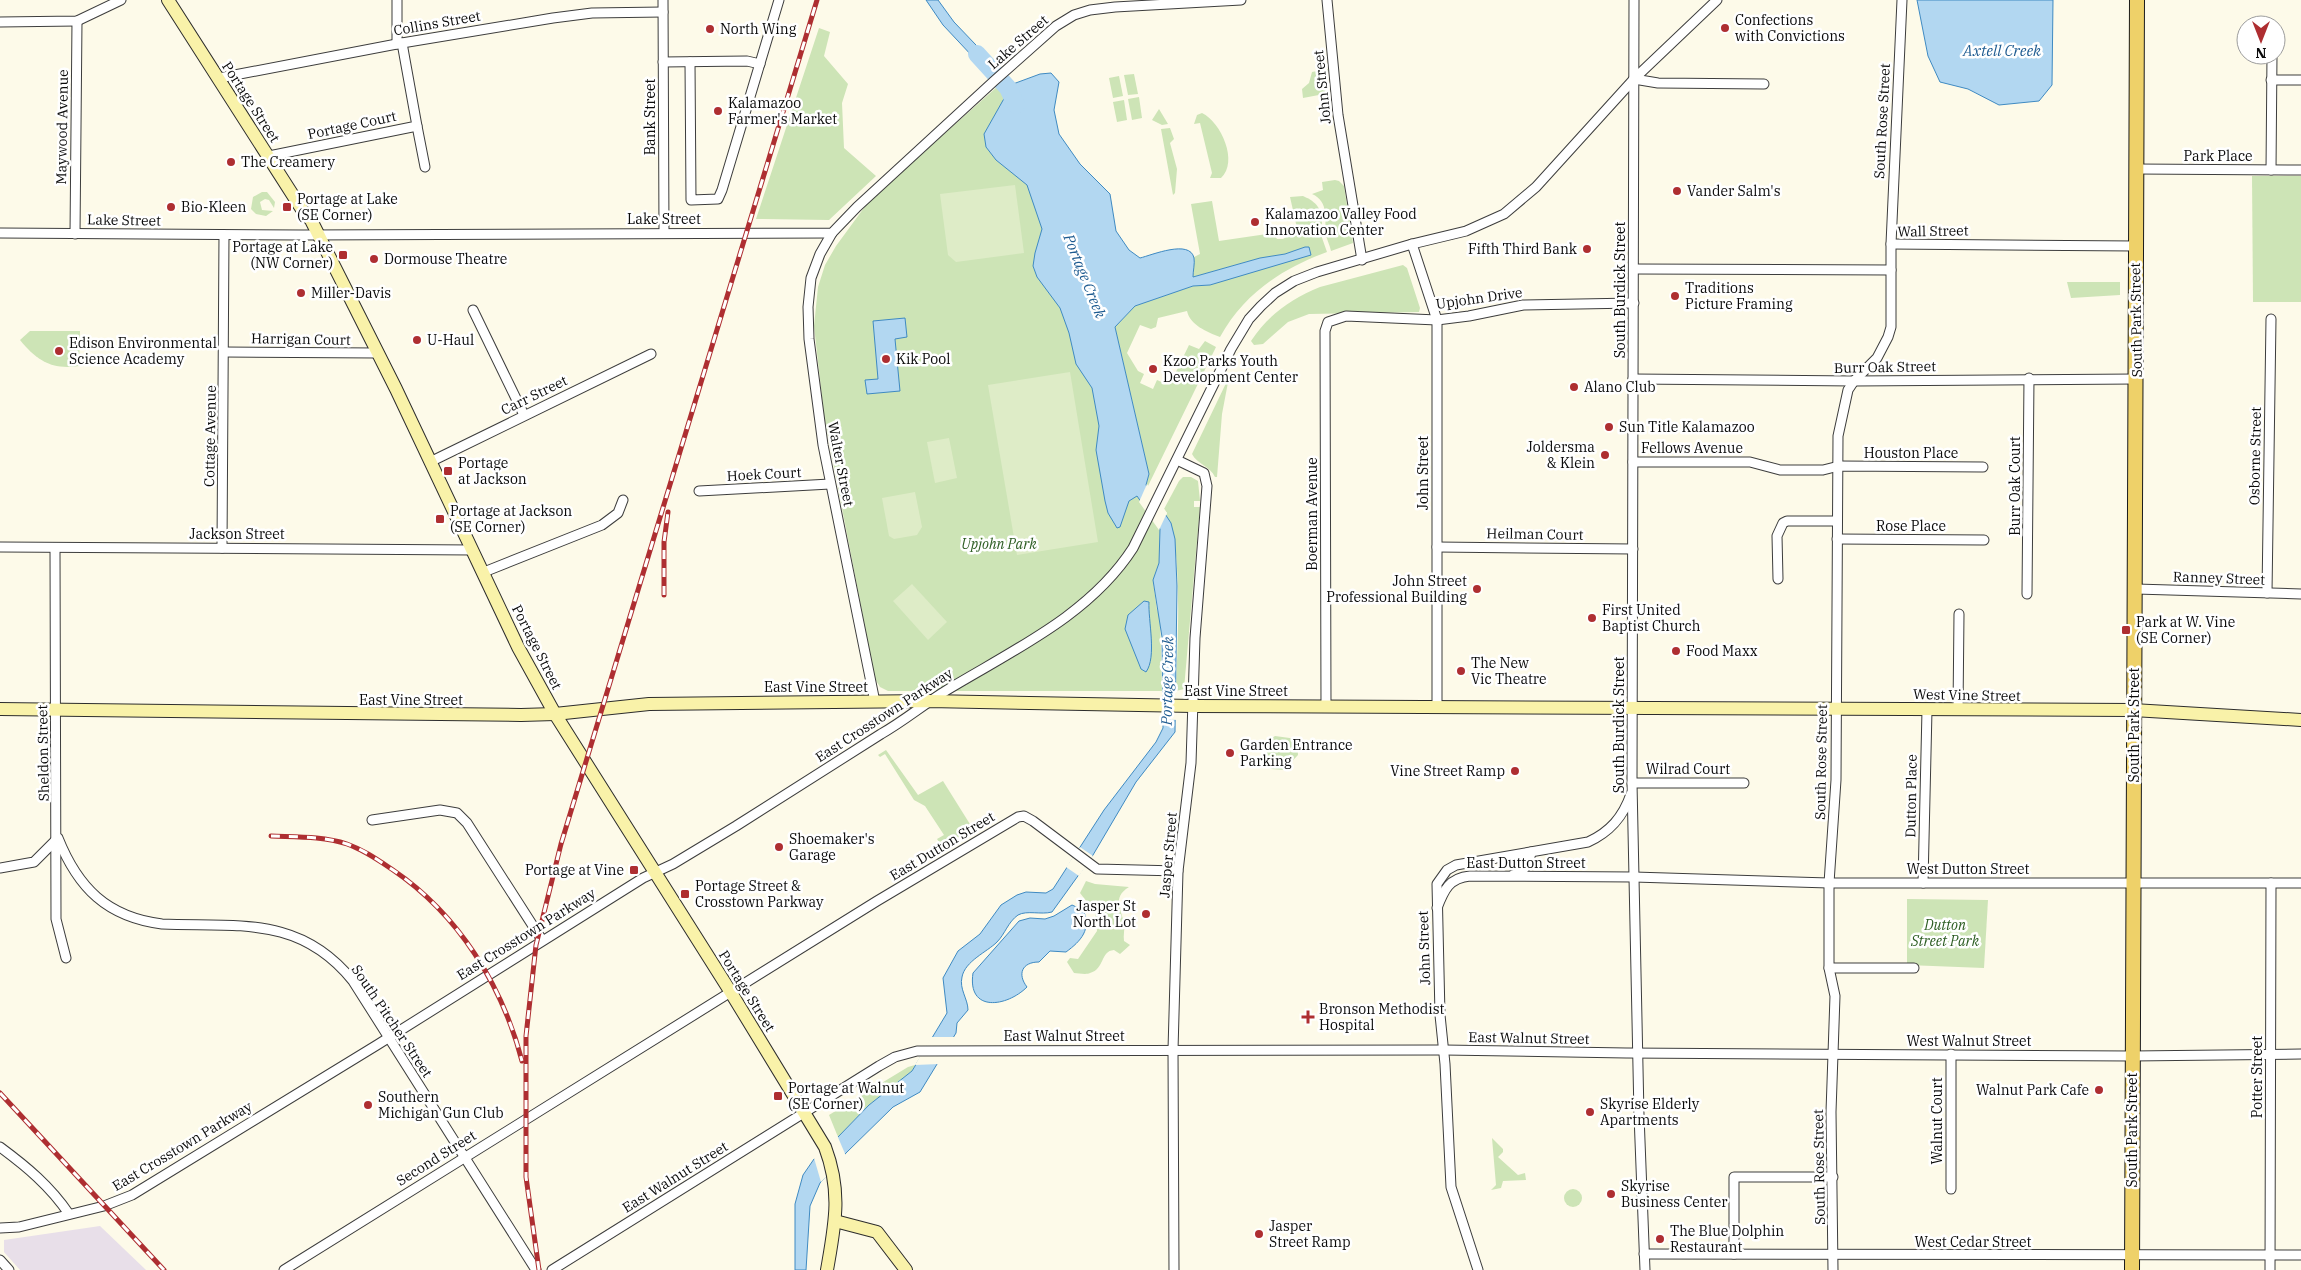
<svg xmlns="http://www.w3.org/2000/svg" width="2301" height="1270" font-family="'IBM Plex Serif',serif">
<rect width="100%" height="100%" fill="#fdfae9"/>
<polygon fill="#e8dfe9" points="100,1226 146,1270 20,1270 4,1252 4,1240"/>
<g fill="#cde4b6">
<polygon points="819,28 830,32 824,56 848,84 842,103 844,148 876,176 829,220 756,219"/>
<polygon points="1328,69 1327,91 1324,94 1303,98 1302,89 1309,83 1312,72"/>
<polygon points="1134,74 1138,94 1128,95 1124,75"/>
<polygon points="1119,76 1123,96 1113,98 1109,78"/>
<polygon points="998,86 1005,90 1028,156 1137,495 1160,529 1159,563 1153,581 1157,610 1160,616 1162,691 888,691 880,687 875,679 824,415 814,326 818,287 825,265 836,246 869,201"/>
<polygon points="1139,97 1142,118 1132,120 1128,99"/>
<polygon points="1124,100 1127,120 1117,122 1113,102"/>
<polygon points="1159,109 1168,124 1162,125 1152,120"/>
<path d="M 1202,113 C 1221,122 1239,162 1221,178 L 1210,178 L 1212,173 L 1200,123 L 1194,124 L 1197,115 Z"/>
<polygon points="1170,128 1174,139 1170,143 1177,169 1175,193 1173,195 1161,129"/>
<polygon points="2252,176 2301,176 2301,302 2253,302"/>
<path d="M 1335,180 L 1339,181 L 1344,186 L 1353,243 L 1331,251 C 1330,246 1327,240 1326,235 C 1324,220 1330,202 1312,194 L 1323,190 L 1322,182 Z"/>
<polygon points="262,192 267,192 275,202 274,208 269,200 265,199 260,202 262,210 273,211 266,216 256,214 251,209 253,197"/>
<path d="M 1303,196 C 1317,202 1322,209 1322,224 L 1297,228 L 1290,197 Z"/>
<path d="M 1212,201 L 1219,241 L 1273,233 L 1277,239 L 1283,239 L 1293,233 L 1322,228 L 1321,235 L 1327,252 C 1281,269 1244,294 1220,337 C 1207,332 1190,325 1187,311 L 1158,318 L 1156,327 L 1151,329 L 1140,325 L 1127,353 L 1138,371 L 1144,374 L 1140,383 L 1153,389 L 1157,380 L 1166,384 L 1169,377 L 1173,378 L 1189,345 L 1199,349 L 1205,341 L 1216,347 L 1148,486 L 1146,485 L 1149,474 L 1115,327 L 1135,306 L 1193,286 L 1210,285 L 1305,247 L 1285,254 L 1260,258 L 1193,277 L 1194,257 L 1200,254 L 1191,204 Z"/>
<path d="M 1403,265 L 1407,268 L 1420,308 L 1419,312 L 1309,314 L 1288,322 L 1263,344 L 1254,345 L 1251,341 C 1268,315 1291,299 1320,287 Z"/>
<polygon points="2067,282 2120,282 2120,295 2071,298"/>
<path d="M 30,331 L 80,331 L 79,366 C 52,370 37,361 20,340 Z"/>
<path d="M 1229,377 L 1222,414 L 1217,477 L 1215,477 C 1210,466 1197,464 1192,454 Z"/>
<path d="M 1183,477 L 1191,477 L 1198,481 L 1200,501 L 1194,501 L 1194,507 L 1200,507 L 1184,689 L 1176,691 C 1177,656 1184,540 1166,516 L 1167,513 L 1164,509 L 1179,481 Z"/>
<polygon points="1275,736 1297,739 1298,755 1284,770 1271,769 1265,762 1268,741"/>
<polygon points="886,750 918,795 943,781 973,829 942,846 937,839 944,835 925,806 914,800 885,754 880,757 878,755"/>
<path d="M 1086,881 L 1095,884 L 1129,887 C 1111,898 1122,910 1124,924 C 1125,930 1123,935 1124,941 L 1130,945 L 1120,954 L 1114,950 C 1100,951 1105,969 1090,973 C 1086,975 1078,973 1074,973 L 1067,962 L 1070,958 L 1078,959 L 1097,931 L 1095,912 L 1080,893 Z"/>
<polygon points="1907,899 1988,900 1984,968 1907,965"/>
<polygon points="915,1065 912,1071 869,1105 838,1137 829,1115 908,1067"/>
<polygon points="1492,1138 1503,1149 1503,1152 1498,1157 1518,1175 1525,1173 1526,1180 1503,1181 1501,1188 1491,1190 1496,1185"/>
<circle cx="1573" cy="1198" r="9"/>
</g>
<g fill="#deecc7">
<polygon points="1015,185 1024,253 956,262 948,255 940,194"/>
<polygon points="1070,372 1098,542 1017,555 988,385"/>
<polygon points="949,438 957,478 935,483 927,442"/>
<polygon points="915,492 922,527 917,535 894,539 889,536 882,498"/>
<polygon points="912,584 947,622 928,640 893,601"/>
</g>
<g fill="#b2d7f1" stroke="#3f8ac2">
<polygon points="926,0 938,0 954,22 997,67 989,74 943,25"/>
<polygon points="1917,0 2053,0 2052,85 2039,101 1999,105 1968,89 1940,82 1928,56"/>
<path d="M 1051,73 L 1059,82 L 1054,110 L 1059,134 L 1080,164 L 1110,194 L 1116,231 L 1129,250 L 1140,258 C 1152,255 1190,239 1194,258 C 1195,263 1193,271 1193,277 L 1260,258 L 1285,254 L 1305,247 L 1309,247 L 1311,255 L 1210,285 L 1193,286 L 1135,306 L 1115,327 L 1149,474 L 1146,485 L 1171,523 L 1175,539 L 1177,586 L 1175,732 L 1136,782 L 1093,855 L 1052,912 C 1041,915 1027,910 1018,915 C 1008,922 1005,934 997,942 C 987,952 965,961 962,977 C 959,989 968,999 968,1010 L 957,1023 L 956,1033 L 920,1092 L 893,1107 L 846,1153 L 820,1183 L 810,1206 L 806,1270 L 795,1270 L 795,1204 L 803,1175 L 814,1159 L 838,1137 L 869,1105 L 912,1071 L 947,1013 L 943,978 L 958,951 L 980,934 L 1001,905 L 1017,895 L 1026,892 L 1046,893 L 1053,889 L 1104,810 L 1156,742 L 1163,728 L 1162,637 L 1153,580 L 1159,563 L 1160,529 L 1137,496 L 1129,501 L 1120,527 L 1117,528 L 1108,513 L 1105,501 L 1096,450 L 1099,426 L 1092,388 L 1076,364 L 1069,333 L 1060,308 L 1037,277 L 1033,266 L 1035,253 L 1042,229 L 1027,185 L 996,160 L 986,147 L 984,134 L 1006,95 L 1002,88 L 1011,81 L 1013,84 L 1040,74 Z"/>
<polygon points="905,318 907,337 895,339 900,391 867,394 865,380 878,379 873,321"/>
<path d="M 1144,601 L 1149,602 C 1148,620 1157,657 1146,672 L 1141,669 L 1125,629 L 1128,615 Z"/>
<path d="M 1072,905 L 1083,910 C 1092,929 1081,941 1066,952 L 1050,951 L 1039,962 C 1022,962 1017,974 1027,987 C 1007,1007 967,1013 973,973 L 1019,921 L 1030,918 L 1045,919 L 1054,916 Z"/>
</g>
<g fill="#fdfae9">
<polygon points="1147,484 1167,513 1159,530 1139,502"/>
<polygon points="1163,691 1177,691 1177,720 1162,719"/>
<polygon points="1080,847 1093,856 1079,876 1066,867"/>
<polygon points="931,1037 955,1037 939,1064 915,1065"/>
<polygon points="837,1135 846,1156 821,1182 814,1158"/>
</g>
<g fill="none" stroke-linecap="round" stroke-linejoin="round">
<polyline stroke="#b2d7f1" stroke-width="18" points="977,54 1008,88 1016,105"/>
<g stroke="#3d3d3d" stroke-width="11">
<g id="street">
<polyline points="397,0 397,44"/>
<polyline points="663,0 664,233"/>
<polyline points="1327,0 1338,115 1362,260"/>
<polyline points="1634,0 1632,783 1639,1115 1645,1270"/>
<polyline points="0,22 77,21 121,0"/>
<polyline points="663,62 747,61 760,64"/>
<polyline points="690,62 691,200 718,199 722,190 779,0"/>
<polyline points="219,78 402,43 553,18 592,13 663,12"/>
<polyline points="1634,79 1658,83 1764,84"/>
<polyline points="2271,80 2301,80"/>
<polyline points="417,126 425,167"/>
<polyline points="269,156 417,126 402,43"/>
<polyline points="2136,169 2301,170"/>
<polyline points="2271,170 2272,55"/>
<polyline points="0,233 303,235 832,233 857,207 994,81 1056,26 1074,15 1090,10 1115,7 1241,0"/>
<polyline points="832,233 820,254 811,278 808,307 809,339 823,445 875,702"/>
<polyline points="75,234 77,21"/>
<polyline points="1412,244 1437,320 1437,707"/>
<polyline points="1891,244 2135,246"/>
<polyline points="1635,269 1891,270"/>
<polyline points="473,310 524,415"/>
<polyline points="224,352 377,353"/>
<polyline points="1633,379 1854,381 2136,379"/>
<polyline points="430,462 651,354"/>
<polyline points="1633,462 1750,462 1780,470 1823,470 1839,466 1983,467"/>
<polyline points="699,491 830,484"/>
<polyline points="1837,539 1984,540"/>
<polyline points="0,547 473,550"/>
<polyline points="1437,547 1633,549"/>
<polyline points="55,548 56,919 66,958"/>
<polyline points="222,548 224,235"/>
<polyline points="484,572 602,525 618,513 623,500"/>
<polyline points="1778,579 1777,536 1783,523 1787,521 1837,521"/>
<polyline points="2136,589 2301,594"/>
<polyline points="2267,593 2271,319"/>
<polyline points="2027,594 2029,378"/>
<polyline points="1326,707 1325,331 1328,322 1346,316 1437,320 1469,316 1523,305 1634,303"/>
<polyline points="1958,710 1959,614"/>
<polyline points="1632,783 1744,783"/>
<polyline points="372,820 440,810 457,813 467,823 542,940"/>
<path d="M 0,868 L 34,862 L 58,838 C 78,888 107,917 162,924 C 238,927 300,915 353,981 L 536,1270"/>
<path d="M 1513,875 C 1525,871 1529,865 1531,852"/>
<polyline points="1923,883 1927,710"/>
<path d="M 1437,908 C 1444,890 1449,878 1470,876 L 1634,877 L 1829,883 L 2301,883"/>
<polyline points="1829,968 1914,968"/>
<path d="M 0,1147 C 27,1167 50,1186 69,1214"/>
<polyline points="1951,1189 1951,1054"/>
<path d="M 0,1228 L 19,1227 L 104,1206 L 132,1195 L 377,1045 L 643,878 L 673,864 L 736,826 L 881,734 C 904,721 924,704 947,690 C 1013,650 1090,615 1133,548 L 1231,349 L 1249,319 L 1261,306 L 1275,293 L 1294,281 L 1317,272 L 1412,244 L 1466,231 L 1504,214 L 1536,187 L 1634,79 L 1717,0"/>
<polyline points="1644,1254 2301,1255"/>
<polyline points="1734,1254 1734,1177 1833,1177"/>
<polyline points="0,1260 9,1270"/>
<polyline points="284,1270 877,901 1018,817 1024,816 1033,821 1097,869 1178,871"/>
<polyline points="552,1270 879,1066 895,1057 917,1051 1444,1050 1626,1053 2132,1056 2301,1054"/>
<polyline points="1174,1270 1173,1050 1178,871 1191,763 1195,638 1207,486 1204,473 1177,460"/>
<path d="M 1478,1270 L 1451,1187 L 1445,1064 L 1440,1015 L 1437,884 L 1447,870 L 1456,865 L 1588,842 C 1610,832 1623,817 1631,794"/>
<polyline points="1833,1270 1831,1112 1835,996 1829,968 1829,883 1836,780 1838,436 1848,390 1854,381 1877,358 1888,337 1891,327 1891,244 1902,0"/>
<polyline points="2270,1270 2271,883"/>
</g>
</g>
<g stroke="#2c2c2c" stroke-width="14">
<g id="secondary">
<path d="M 168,0 L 303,211 L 311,220 L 396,389 L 518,647 L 555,714 L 730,991 L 825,1147 C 842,1192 835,1224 827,1270"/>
<polyline points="0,709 521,715 555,714 649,704 929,701 1193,706 2133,710 2301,720"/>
<polyline points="835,1221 877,1232 906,1270"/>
</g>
</g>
<g stroke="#1b1b1b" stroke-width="16">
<polyline id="primary" points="2132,1270 2137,0"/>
</g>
<use href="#street" stroke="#fff" stroke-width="9"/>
<use href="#secondary" stroke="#f9f2a9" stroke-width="12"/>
<use href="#primary" stroke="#eed169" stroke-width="14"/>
<g stroke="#ae2e31" stroke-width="5">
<g id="rail">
<polyline points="664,595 664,542 668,512"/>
<path d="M 271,836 C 296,837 323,836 347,844 C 364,850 378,860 393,870 C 459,915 502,985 522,1061"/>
<polyline points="0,1093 164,1270"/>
<polyline points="539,1270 526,1177 526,1036 536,945 561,844 817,0"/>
</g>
</g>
<use href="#rail" stroke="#fff" stroke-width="3" stroke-dasharray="9" stroke-linecap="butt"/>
</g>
<g fill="#ae2e31" stroke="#fff" stroke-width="2">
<circle cx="1725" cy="28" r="5"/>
<circle cx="710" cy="29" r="5"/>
<circle cx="718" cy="111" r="5"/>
<circle cx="231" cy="162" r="5"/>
<circle cx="1677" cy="191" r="5"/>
<circle cx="171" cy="207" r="5"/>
<rect x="282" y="202" width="10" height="10" rx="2.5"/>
<circle cx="1255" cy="222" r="5"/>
<circle cx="1587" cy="249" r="5"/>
<rect x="338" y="250" width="10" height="10" rx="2.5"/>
<circle cx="374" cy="259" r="5"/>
<circle cx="301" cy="293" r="5"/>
<circle cx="1675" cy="296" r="5"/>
<circle cx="417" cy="340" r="5"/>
<circle cx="59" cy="351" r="5"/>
<circle cx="886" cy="359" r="5"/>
<circle cx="1153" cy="369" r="5"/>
<circle cx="1574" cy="387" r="5"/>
<circle cx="1609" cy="427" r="5"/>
<circle cx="1605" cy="455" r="5"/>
<rect x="443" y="466" width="10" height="10" rx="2.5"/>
<rect x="435" y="514" width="10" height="10" rx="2.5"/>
<circle cx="1477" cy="589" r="5"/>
<circle cx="1592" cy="618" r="5"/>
<rect x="2121" y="625" width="10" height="10" rx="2.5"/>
<circle cx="1676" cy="651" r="5"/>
<circle cx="1461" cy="671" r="5"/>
<circle cx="1230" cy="753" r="5"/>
<circle cx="1515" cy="771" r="5"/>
<circle cx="779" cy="847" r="5"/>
<rect x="629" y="865" width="10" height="10" rx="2.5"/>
<rect x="680" y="889" width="10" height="10" rx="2.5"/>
<circle cx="1146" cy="914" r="5"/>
<path d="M1305.5 1009.5h5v5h5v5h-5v5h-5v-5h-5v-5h5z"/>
<circle cx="2099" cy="1090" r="5"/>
<rect x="773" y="1091" width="10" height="10" rx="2.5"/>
<circle cx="368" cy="1105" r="5"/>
<circle cx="1590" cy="1112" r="5"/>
<circle cx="1611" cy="1194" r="5"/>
<circle cx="1259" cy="1234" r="5"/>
<circle cx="1660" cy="1239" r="5"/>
</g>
<g text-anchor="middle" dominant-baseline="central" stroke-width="5" stroke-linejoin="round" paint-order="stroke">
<g font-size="14" fill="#0a0a0a" stroke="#fff" text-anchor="start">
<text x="1735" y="20">Confections<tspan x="1735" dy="16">with Convictions</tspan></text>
<text x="720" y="29">North Wing</text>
<text x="728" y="103">Kalamazoo<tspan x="728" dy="16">Farmer's Market</tspan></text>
<text x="241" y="162">The Creamery</text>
<text x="1687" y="191">Vander Salm's</text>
<text x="297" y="199">Portage at Lake<tspan x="297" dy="16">(SE Corner)</tspan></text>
<text x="181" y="207">Bio-Kleen</text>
<text x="1265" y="214">Kalamazoo Valley Food<tspan x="1265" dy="16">Innovation Center</tspan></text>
<text x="333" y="247" text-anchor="end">Portage at Lake<tspan x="333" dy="16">(NW Corner)</tspan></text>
<text x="1577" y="249" text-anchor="end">Fifth Third Bank</text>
<text x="384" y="259">Dormouse Theatre</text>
<text x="1685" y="288">Traditions<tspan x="1685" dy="16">Picture Framing</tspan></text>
<text x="311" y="293">Miller-Davis</text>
<text x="427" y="340">U-Haul</text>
<text x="69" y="343">Edison Environmental<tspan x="69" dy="16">Science Academy</tspan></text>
<text x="896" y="359">Kik Pool</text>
<text x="1163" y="361">Kzoo Parks Youth<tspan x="1163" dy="16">Development Center</tspan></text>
<text x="1584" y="387">Alano Club</text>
<text x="1619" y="427">Sun Title Kalamazoo</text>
<text x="1595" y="447" text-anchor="end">Joldersma<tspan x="1595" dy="16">&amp; Klein</tspan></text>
<text x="458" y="463">Portage<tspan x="458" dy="16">at Jackson</tspan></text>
<text x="450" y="511">Portage at Jackson<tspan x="450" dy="16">(SE Corner)</tspan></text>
<text x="1467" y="581" text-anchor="end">John Street<tspan x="1467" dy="16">Professional Building</tspan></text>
<text x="1602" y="610">First United<tspan x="1602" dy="16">Baptist Church</tspan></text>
<text x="2136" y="622">Park at W. Vine<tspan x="2136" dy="16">(SE Corner)</tspan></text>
<text x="1686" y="651">Food Maxx</text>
<text x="1471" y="663">The New<tspan x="1471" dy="16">Vic Theatre</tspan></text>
<text x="1240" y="745">Garden Entrance<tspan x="1240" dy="16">Parking</tspan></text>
<text x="1505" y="771" text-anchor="end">Vine Street Ramp</text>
<text x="789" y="839">Shoemaker's<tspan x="789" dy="16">Garage</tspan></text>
<text x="624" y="870" text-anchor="end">Portage at Vine</text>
<text x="695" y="886">Portage Street &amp;<tspan x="695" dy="16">Crosstown Parkway</tspan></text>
<text x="1136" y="906" text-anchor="end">Jasper St<tspan x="1136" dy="16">North Lot</tspan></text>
<text x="1319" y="1009">Bronson Methodist<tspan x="1319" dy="16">Hospital</tspan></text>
<text x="788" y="1088">Portage at Walnut<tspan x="788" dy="16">(SE Corner)</tspan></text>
<text x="2089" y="1090" text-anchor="end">Walnut Park Cafe</text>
<text x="378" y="1097">Southern<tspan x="378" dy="16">Michigan Gun Club</tspan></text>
<text x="1600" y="1104">Skyrise Elderly<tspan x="1600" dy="16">Apartments</tspan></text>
<text x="1621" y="1186">Skyrise<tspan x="1621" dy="16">Business Center</tspan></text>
<text x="1269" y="1226">Jasper<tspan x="1269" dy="16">Street Ramp</tspan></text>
<text x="1670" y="1231">The Blue Dolphin<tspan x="1670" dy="16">Restaurant</tspan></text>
</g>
<g font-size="14" fill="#0a0a0a" stroke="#fff">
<text transform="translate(437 23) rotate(-10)">Collins Street</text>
<text transform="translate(1018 42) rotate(-41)">Lake Street</text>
<text transform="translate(1322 87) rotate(-96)">John Street</text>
<text transform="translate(251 102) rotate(57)">Portage Street</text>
<text transform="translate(650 117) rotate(-90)">Bank Street</text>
<text transform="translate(1882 121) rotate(-87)">South Rose Street</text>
<text transform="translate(352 125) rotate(-12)">Portage Court</text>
<text transform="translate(62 127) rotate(-89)">Maywood Avenue</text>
<text x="2218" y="156">Park Place</text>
<text x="664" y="219">Lake Street</text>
<text transform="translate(124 220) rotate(1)">Lake Street</text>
<text transform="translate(1933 231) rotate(-1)">Wall Street</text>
<text transform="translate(1620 290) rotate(-90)">South Burdick Street</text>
<text transform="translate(1479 298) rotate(-8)">Upjohn Drive</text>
<text transform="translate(2136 320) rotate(-91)">South Park Street</text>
<text transform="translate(301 339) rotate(1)">Harrigan Court</text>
<text transform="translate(1885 367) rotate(-1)">Burr Oak Street</text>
<text transform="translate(534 395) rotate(-26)">Carr Street</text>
<text transform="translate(210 436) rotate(-89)">Cottage Avenue</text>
<text x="1692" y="448">Fellows Avenue</text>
<text x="1911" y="453">Houston Place</text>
<text transform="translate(2255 456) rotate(-89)">Osborne Street</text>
<text transform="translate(841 464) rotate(79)">Walter Street</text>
<text transform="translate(1423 473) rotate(-90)">John Street</text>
<text transform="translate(764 474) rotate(-3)">Hoek Court</text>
<text transform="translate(2015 486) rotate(-90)">Burr Oak Court</text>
<text transform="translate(1312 514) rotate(-90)">Boerman Avenue</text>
<text x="1911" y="526">Rose Place</text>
<text x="237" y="534">Jackson Street</text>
<text transform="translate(1535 534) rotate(1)">Heilman Court</text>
<text transform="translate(2219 578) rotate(2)">Ranney Street</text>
<text transform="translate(537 647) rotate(63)">Portage Street</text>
<text x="816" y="687">East Vine Street</text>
<text x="1236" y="691">East Vine Street</text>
<text transform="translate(1967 695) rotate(1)">West Vine Street</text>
<text x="411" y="700">East Vine Street</text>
<text transform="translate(884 715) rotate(-33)">East Crosstown Parkway</text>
<text transform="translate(1619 725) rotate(-90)">South Burdick Street</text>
<text transform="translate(2134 725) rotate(-90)">South Park Street</text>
<text transform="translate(43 753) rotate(-91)">Sheldon Street</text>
<text transform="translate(1821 762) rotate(-89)">South Rose Street</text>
<text x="1688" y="769">Wilrad Court</text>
<text transform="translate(1911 796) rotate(-89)">Dutton Place</text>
<text transform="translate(942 846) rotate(-31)">East Dutton Street</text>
<text transform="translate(1168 855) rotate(-85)">Jasper Street</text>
<text x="1526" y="863">East Dutton Street</text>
<text x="1968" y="869">West Dutton Street</text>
<text transform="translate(526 934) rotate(-32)">East Crosstown Parkway</text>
<text transform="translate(1424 948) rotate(-92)">John Street</text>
<text transform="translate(747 991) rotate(58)">Portage Street</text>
<text transform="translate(392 1021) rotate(56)">South Pitcher Street</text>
<text x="1064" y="1036">East Walnut Street</text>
<text transform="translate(1529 1038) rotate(1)">East Walnut Street</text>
<text x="1969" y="1041">West Walnut Street</text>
<text transform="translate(2257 1077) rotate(-90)">Potter Street</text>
<text transform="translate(1937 1121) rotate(-90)">Walnut Court</text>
<text transform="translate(2132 1130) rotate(-90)">South Park Street</text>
<text transform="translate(182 1146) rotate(-31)">East Crosstown Parkway</text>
<text transform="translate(436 1158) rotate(-32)">Second Street</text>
<text transform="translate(1819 1167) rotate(-91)">South Rose Street</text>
<text transform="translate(675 1177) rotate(-32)">East Walnut Street</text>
<text x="1973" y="1242">West Cedar Street</text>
</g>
<g font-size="14" font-style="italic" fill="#2b5c21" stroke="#fff">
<text x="999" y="544">Upjohn Park</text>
<text x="1945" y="925">Dutton<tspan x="1945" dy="16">Street Park</tspan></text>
</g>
<g font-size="15" font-style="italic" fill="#1f5c91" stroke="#fff">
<text x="2002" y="50">Axtell Creek</text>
<text transform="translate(1085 276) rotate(68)">Portage Creek</text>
<text transform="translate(1167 681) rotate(-89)">Portage Creek</text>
</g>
</g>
<g transform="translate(2261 40) rotate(180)"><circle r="24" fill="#ffffff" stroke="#9d9d9d"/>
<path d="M0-4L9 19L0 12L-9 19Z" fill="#ae2e31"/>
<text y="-8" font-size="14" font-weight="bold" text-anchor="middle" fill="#0a0a0a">N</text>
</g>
</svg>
